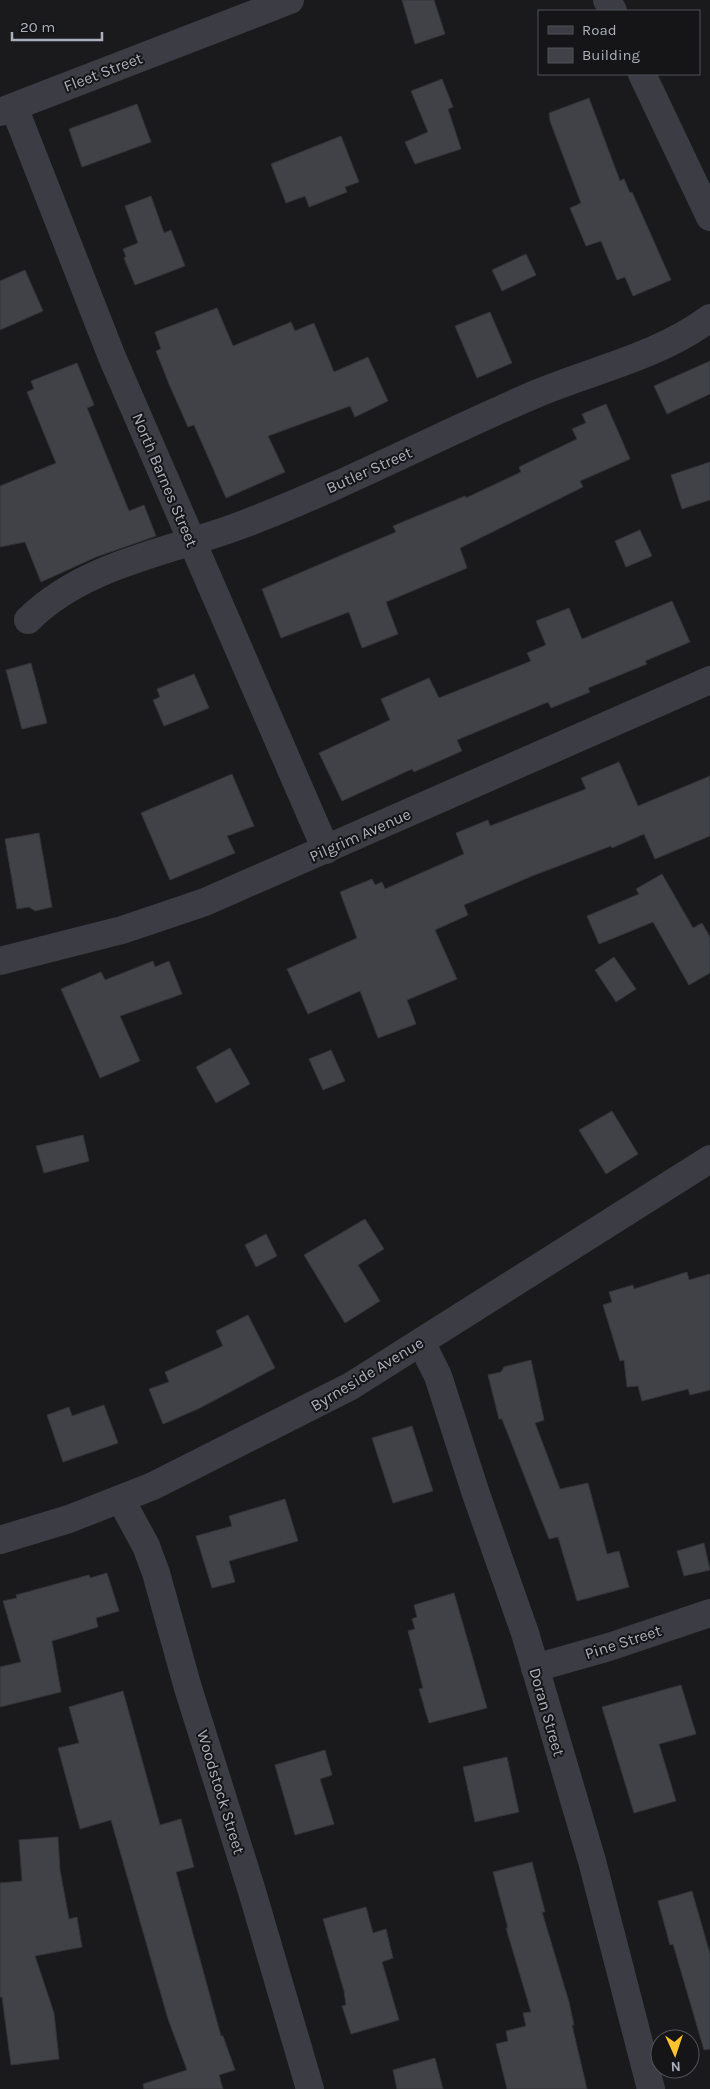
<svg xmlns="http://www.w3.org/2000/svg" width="710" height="2089" font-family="Karla,sans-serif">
<rect width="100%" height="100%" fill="#1a1a1c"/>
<g fill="#414247" stroke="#343339">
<polygon points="402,0 434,0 445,34 415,44"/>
<polygon points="442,79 453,107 448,109 461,149 415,164 405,142 428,132 411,91"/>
<polygon points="589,98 620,181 624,179 630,193 632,192 671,280 633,296 625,277 617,280 601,241 586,246 570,208 581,203 550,121 549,113"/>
<polygon points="137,104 151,142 82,167 69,129"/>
<polygon points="341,136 359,182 345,187 347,192 309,207 305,196 286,203 271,164"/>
<polygon points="151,196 164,233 171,230 185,266 135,285 124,258 126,257 123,249 138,243 125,206"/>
<polygon points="526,254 536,275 502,291 492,270"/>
<polygon points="25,270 43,311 0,330 0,281"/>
<polygon points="217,308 233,346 291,322 295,331 314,323 334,372 368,357 388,401 355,417 350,406 268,436 285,472 226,498 194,425 188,427 169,384 156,351 161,349 155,332"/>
<polygon points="490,312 512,363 477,378 455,326"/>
<polygon points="710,361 710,394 667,414 654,386"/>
<polygon points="77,363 94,405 87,408 129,511 144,505 156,536 96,557 41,582 25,542 0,547 0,486 56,463 27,392 34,389 31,381"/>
<polygon points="606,404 630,459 580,481 583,487 460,548 467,568 386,602 398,634 362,648 349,612 281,638 262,589 396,532 393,526 465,496 466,498 521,472 519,467 577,439 572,429 586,423 582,414"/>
<polygon points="710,462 710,500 682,509 671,475"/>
<polygon points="640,530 652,556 626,567 615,541"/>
<polygon points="672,601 690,642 645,661 647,664 588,688 590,692 551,708 548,702 457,740 462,751 414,772 412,769 342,801 319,753 390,720 381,699 429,678 439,698 531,661 527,653 546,645 536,621 569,608 582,639"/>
<polygon points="31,663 47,723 22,729 6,670"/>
<polygon points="194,674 209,708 164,726 153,700 160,697 157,689"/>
<polygon points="619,762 638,806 710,776 710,836 655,859 644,834 612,848 611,846 532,876 464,905 468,915 435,930 457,979 407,1000 416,1024 378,1038 360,991 308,1014 287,969 357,938 340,892 372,879 375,885 382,882 385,889 464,854 456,833 488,820 490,826 586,789 581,778"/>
<polygon points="232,774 254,826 227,836 235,853 170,880 141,813"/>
<polygon points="39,833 52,907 35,911 29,907 17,909 5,839"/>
<polygon points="662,874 693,928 702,923 710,937 710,973 689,985 653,922 599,944 587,916 639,894 636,889"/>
<polygon points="614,957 636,989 616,1002 595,970"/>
<polygon points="153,961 155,967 169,961 182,994 120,1016 140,1061 100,1078 61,989 101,972 105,980"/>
<polygon points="230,1048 250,1084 216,1103 196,1067"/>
<polygon points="331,1050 345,1081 323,1090 309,1059"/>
<polygon points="612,1111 638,1154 606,1174 579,1130"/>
<polygon points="83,1135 89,1161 44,1173 36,1146"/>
<polygon points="365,1219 384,1249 358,1265 380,1301 345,1323 304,1255"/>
<polygon points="266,1234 277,1256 256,1267 245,1245"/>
<polygon points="687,1272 689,1280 710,1274 710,1390 690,1395 688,1389 642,1401 638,1386 627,1387 624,1360 620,1361 603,1305 612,1302 609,1292 633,1285 634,1289"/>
<polygon points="248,1315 275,1368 200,1408 163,1424 149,1389 169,1382 165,1372 223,1346 216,1331"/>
<polygon points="531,1360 544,1420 535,1423 560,1489 588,1483 607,1554 619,1551 629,1587 577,1601 558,1537 549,1539 502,1419 499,1419 488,1375 501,1372 504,1367"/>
<polygon points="104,1405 118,1443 63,1462 47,1415 69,1407 72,1416"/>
<polygon points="412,1426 433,1491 393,1503 372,1438"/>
<polygon points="285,1499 298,1541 229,1561 235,1582 212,1588 196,1536 232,1526 229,1516"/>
<polygon points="704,1543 710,1570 684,1576 677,1551"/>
<polygon points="107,1573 119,1611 96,1618 98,1627 52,1641 61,1692 0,1707 0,1667 21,1662 3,1601 17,1598 16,1595 89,1575 90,1578"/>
<polygon points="454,1593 487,1708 429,1723 419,1689 423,1688 408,1631 415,1629 412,1619 417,1617 414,1605"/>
<polygon points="681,1685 696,1734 659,1744 676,1801 634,1813 602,1707"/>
<polygon points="123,1691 160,1825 181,1819 194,1867 176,1872 221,2036 223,2036 235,2070 219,2075 223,2089 144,2089 143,2084 187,2070 168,2019 111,1820 80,1829 58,1748 79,1743 69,1707"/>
<polygon points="325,1750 332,1775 320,1779 334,1824 295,1835 275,1765"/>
<polygon points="507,1757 519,1812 475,1822 463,1767"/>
<polygon points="58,1837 60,1870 69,1919 77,1917 82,1947 35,1956 54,2013 59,2059 11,2065 2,1997 0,1997 0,1883 22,1881 19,1840"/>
<polygon points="532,1862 545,1912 542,1912 569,2002 574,2025 572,2025 587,2089 507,2089 496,2044 508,2041 506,2031 526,2026 523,2013 531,2012 506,1928 508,1928 493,1872"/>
<polygon points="692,1891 710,1954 710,2049 704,2050 673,1944 670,1945 658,1901"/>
<polygon points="366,1907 373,1933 386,1929 393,1958 382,1962 399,2020 351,2034 342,2006 346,2005 344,1991 323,1919"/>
<polygon points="435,2058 443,2089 397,2089 393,2070"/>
</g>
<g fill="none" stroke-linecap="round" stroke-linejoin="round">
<g stroke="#3c3d44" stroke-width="28">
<polyline points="607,0 613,11"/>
<polyline points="642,74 710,217"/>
<polyline points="14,107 112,357 326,850"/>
<polyline points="0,112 290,0"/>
<path d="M 28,620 C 85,563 171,552 244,524 C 344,486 439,435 538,393 C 596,369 659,356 710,318"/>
<polyline points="0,961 122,930 205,902 710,680"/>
<polyline points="421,1342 438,1376 476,1494 525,1633 592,1861 651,2089"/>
<polyline points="121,1500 146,1546 156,1573 188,1688 251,1888 310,2089"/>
<polyline points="535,1668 609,1647 710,1613"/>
</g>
<polyline stroke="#3c3d44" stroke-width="28" points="0,1540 69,1519 153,1486 351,1386 710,1159"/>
</g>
<g text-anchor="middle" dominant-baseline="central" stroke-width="4" stroke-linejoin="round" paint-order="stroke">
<g font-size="16" fill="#abb0bd" stroke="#151517">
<text transform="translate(103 72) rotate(-21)">Fleet Street</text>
<text transform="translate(369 470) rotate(-24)">Butler Street</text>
<text transform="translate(165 480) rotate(67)">North Barnes Street</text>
<text transform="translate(360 835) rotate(-24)">Pilgrim Avenue</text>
<text transform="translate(367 1374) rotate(-31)">Byrneside Avenue</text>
<text transform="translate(623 1642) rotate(-18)">Pine Street</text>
<text transform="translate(547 1712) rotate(74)">Doran Street</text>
<text transform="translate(221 1792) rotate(73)">Woodstock Street</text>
</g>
</g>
<rect x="538" y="10" width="162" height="65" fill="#151517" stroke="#515359"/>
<rect x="548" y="26" width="25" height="8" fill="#3c3d44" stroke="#515359"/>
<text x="582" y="35" font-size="15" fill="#abb0bd">Road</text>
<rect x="548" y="48" width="25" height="15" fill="#414247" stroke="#515359"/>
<text x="582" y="60" font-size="15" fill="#abb0bd">Building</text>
<g transform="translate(675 2054) rotate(177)"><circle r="24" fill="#151517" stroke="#515359"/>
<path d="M0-4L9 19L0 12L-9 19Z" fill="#ffc32f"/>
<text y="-8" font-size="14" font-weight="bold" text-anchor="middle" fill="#abb0bd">N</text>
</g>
<path d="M12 32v8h90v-8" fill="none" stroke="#abb0bd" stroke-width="2.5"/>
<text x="20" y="32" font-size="15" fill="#abb0bd" stroke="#151517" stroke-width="4" paint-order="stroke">20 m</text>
</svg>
